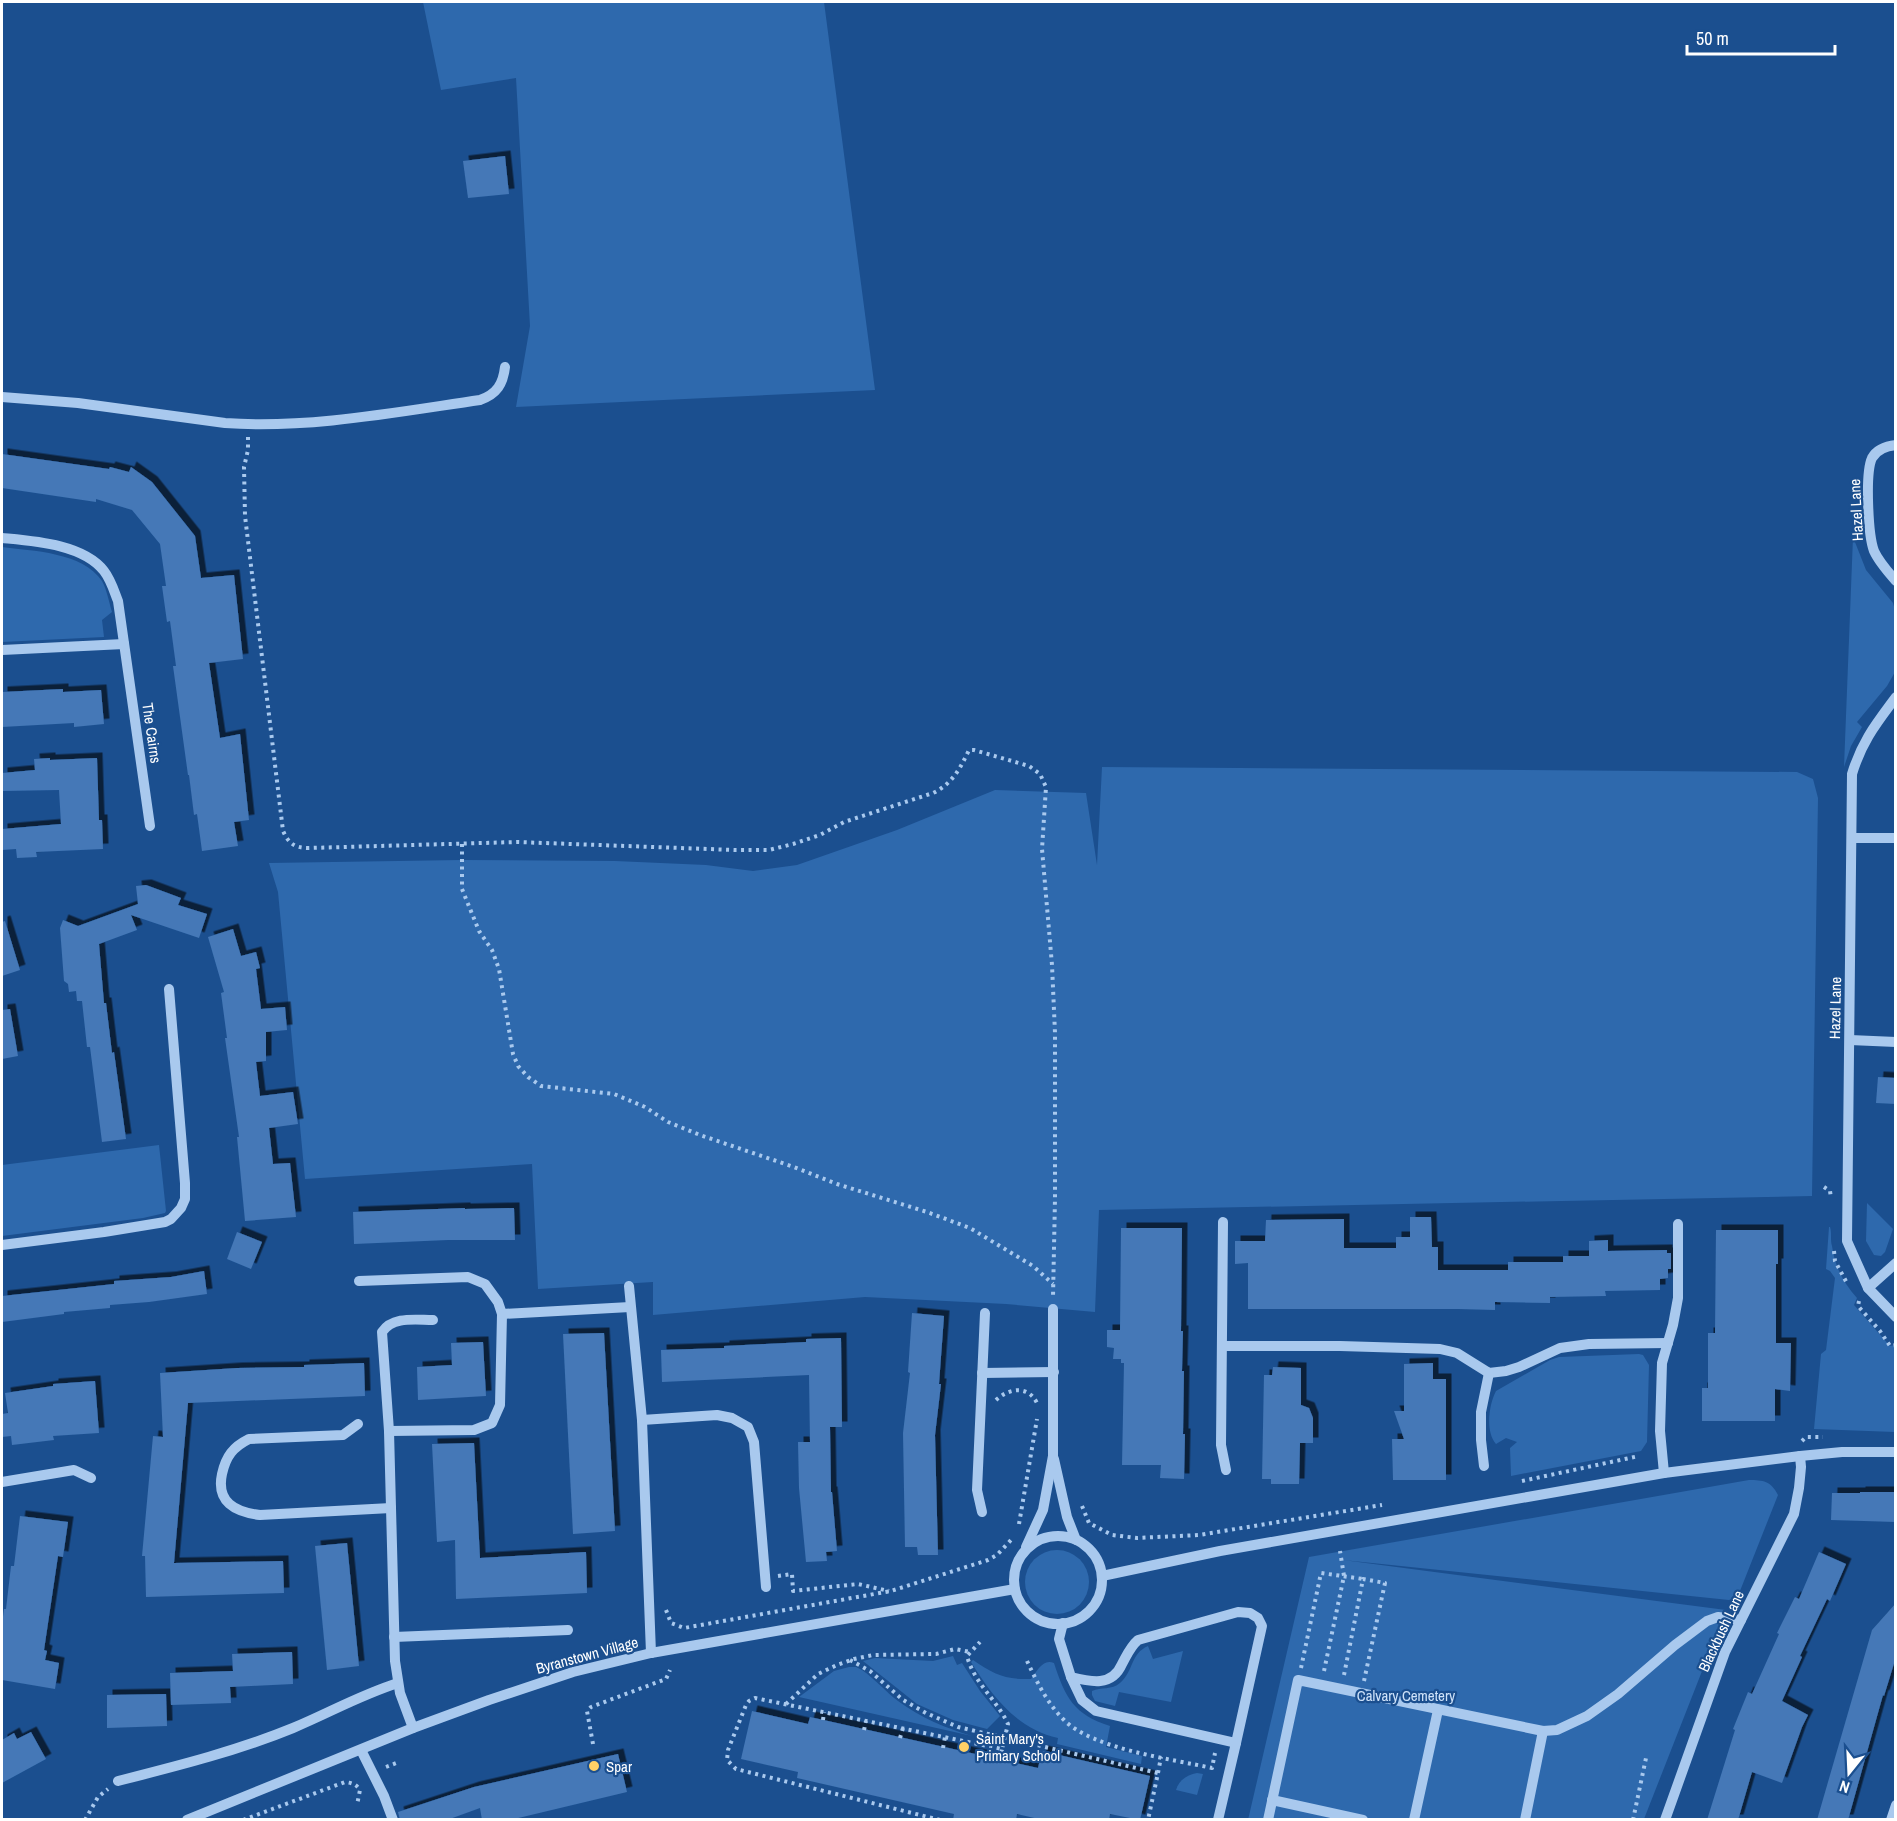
<svg xmlns="http://www.w3.org/2000/svg" width="1897" height="1821" font-family="'Archivo Narrow',sans-serif">
<defs>
<filter id="shadow"><feDropShadow dx="5.5" dy="-5.5" stdDeviation="0" flood-color="#0009"/></filter>
</defs>
<rect width="100%" height="100%" fill="#1b4f8f"/>
<g fill="#2e69ad">
<polygon points="423,2 824,2 875,390 516,407 530,326 516,78 441,90"/>
<polygon points="1853,537 1866,570 1893,603 1895,610 1895,672 1887,686 1857,722 1862,727 1851,746 1844,767"/>
<path d="M 2,547 C 32,551 83,552 102,581 C 107,590 109,602 112,612 L 102,620 L 104,637 L 2,642 Z"/>
<polygon points="1102,767 1797,772 1813,779 1818,798 1812,1196 1099,1210 1095,1312 1006,1304 865,1297 653,1315 653,1282 538,1289 532,1164 305,1179 278,892 269,863 461,860 615,861 706,865 753,871 797,865 897,830 995,790 1086,793 1097,865"/>
<polygon points="159,1145 166,1211 165,1213 143,1218 2,1236 2,1165"/>
<polygon points="1867,1203 1893,1229 1885,1252 1881,1256 1874,1255 1866,1241"/>
<path d="M 1829,1227 L 1830,1227 C 1832,1233 1830,1240 1832,1246 C 1835,1267 1843,1282 1857,1298 L 1854,1305 L 1890,1346 L 1895,1345 L 1895,1432 L 1814,1429 L 1821,1354 L 1826,1350 L 1835,1278 L 1830,1271 L 1826,1269 Z"/>
<path d="M 1639,1354 L 1643,1355 L 1649,1365 L 1647,1442 L 1641,1451 L 1511,1476 L 1510,1448 L 1517,1442 L 1506,1438 L 1496,1444 C 1485,1432 1489,1404 1496,1391 L 1550,1360 L 1559,1357 Z"/>
<path d="M 1749,1480 C 1763,1480 1771,1481 1778,1495 L 1738,1596 L 1729,1600 L 1343,1560 L 1726,1610 L 1644,1819 L 1248,1820 L 1309,1557 Z"/>
<circle cx="1057" cy="1582" r="32"/>
<path d="M 1148,1646 L 1153,1659 L 1183,1651 L 1171,1702 L 1119,1692 L 1115,1706 L 1095,1701 L 1092,1695 L 1092,1691 C 1101,1687 1112,1690 1120,1683 C 1134,1671 1130,1654 1148,1646 Z"/>
<polygon points="953,1656 957,1665 962,1663 980,1691 1000,1716 987,1729 953,1720 917,1704 863,1661 875,1658 933,1661"/>
<path d="M 973,1660 C 993,1674 1006,1680 1031,1679 C 1037,1671 1043,1658 1054,1663 C 1065,1697 1074,1715 1110,1726 L 1106,1747 L 1142,1756 L 1141,1764 L 1057,1744 L 1058,1738 C 1017,1729 992,1696 971,1662 Z"/>
<path d="M 849,1667 L 856,1667 L 862,1670 C 875,1679 886,1692 898,1701 C 921,1718 946,1728 972,1736 L 799,1697 L 834,1671 Z"/>
<path d="M 1197,1773 L 1203,1774 L 1197,1795 L 1176,1790 C 1179,1780 1187,1775 1197,1773 Z"/>
</g>
<g fill="#4478b7" filter="url(#shadow)">
<polygon points="505,156 509,194 468,198 463,161"/>
<polygon points="2,454 109,469 110,467 129,472 131,467 152,482 195,536 201,578 234,575 243,659 209,663 220,738 240,734 249,820 234,822 238,846 202,851 197,814 194,815 189,775 188,775 173,666 176,666 170,621 167,622 162,586 166,586 160,544 132,510 96,499 96,502 2,488"/>
<polygon points="63,689 63,692 101,690 104,724 74,727 74,723 2,727 2,692"/>
<polygon points="50,758 50,760 97,758 99,820 102,820 103,849 36,852 37,857 17,858 16,849 2,850 2,829 61,824 59,790 2,791 2,773 35,770 34,759"/>
<polygon points="146,885 181,898 178,905 207,914 199,938 131,915 137,930 99,944 104,1003 106,1003 112,1053 114,1052 126,1139 102,1142 90,1047 87,1047 82,1001 77,1001 76,991 69,992 68,984 64,981 60,928 63,920 78,926 138,904 136,886"/>
<polygon points="5,921 20,970 2,976 2,922"/>
<polygon points="233,929 241,956 256,952 260,968 256,969 261,1009 285,1007 287,1030 266,1032 266,1061 256,1062 260,1096 293,1092 298,1124 269,1128 273,1164 290,1163 296,1217 245,1221 237,1137 239,1137 225,1038 227,1038 221,993 224,992 208,937"/>
<polygon points="10,1009 18,1056 2,1059 2,1010"/>
<polygon points="1878,1077 1896,1078 1896,1104 1876,1103"/>
<polygon points="465,1208 465,1209 514,1208 515,1240 448,1240 354,1244 353,1212"/>
<polygon points="1410,1217 1431,1217 1432,1247 1438,1247 1438,1270 1508,1270 1508,1262 1563,1262 1563,1256 1589,1256 1589,1241 1608,1240 1608,1251 1667,1250 1667,1253 1671,1253 1671,1269 1668,1269 1668,1278 1660,1279 1660,1290 1605,1291 1606,1296 1550,1297 1550,1303 1495,1302 1495,1310 1458,1309 1248,1309 1248,1263 1235,1264 1235,1241 1265,1241 1266,1220 1344,1219 1344,1248 1396,1248 1396,1237 1410,1237"/>
<polygon points="1121,1228 1182,1228 1181,1331 1183,1331 1182,1371 1184,1371 1183,1434 1185,1434 1184,1479 1160,1478 1161,1465 1122,1465 1124,1363 1121,1363 1121,1359 1113,1359 1114,1348 1107,1347 1107,1330 1120,1330"/>
<polygon points="1716,1230 1778,1230 1778,1264 1776,1264 1776,1343 1791,1343 1790,1391 1775,1389 1775,1421 1702,1421 1702,1388 1708,1388 1708,1333 1715,1333"/>
<polygon points="237,1232 262,1242 251,1269 227,1259"/>
<polygon points="204,1271 207,1294 149,1302 110,1305 110,1308 64,1312 64,1314 2,1322 2,1296 114,1284 114,1281 171,1277"/>
<polygon points="912,1313 944,1316 939,1384 941,1384 935,1435 938,1555 918,1555 917,1547 905,1547 903,1433 910,1373 908,1372"/>
<polygon points="604,1333 615,1531 573,1534 563,1334"/>
<polygon points="841,1338 842,1427 830,1427 831,1492 832,1492 837,1551 826,1552 827,1561 806,1562 799,1488 798,1442 810,1442 809,1375 662,1382 661,1350 724,1348 724,1346 806,1342 806,1339"/>
<polygon points="483,1342 486,1396 418,1400 417,1367 452,1365 451,1343"/>
<polygon points="364,1363 365,1396 188,1403 174,1563 283,1561 284,1593 146,1597 145,1556 142,1556 153,1436 163,1437 160,1373 237,1368 304,1367 304,1365"/>
<polygon points="1433,1363 1433,1379 1446,1379 1446,1480 1393,1480 1392,1439 1404,1439 1394,1411 1404,1411 1404,1364"/>
<polygon points="1273,1367 1301,1368 1301,1405 1309,1408 1313,1418 1313,1443 1300,1443 1299,1484 1271,1484 1271,1479 1262,1479 1264,1375 1272,1375"/>
<polygon points="95,1381 99,1433 53,1436 54,1440 12,1445 11,1436 2,1437 2,1414 8,1413 5,1393 53,1386 53,1384"/>
<polygon points="474,1443 480,1558 586,1552 587,1593 456,1599 455,1540 437,1542 432,1444"/>
<polygon points="1860,1492 1896,1492 1896,1522 1831,1520 1832,1493 1860,1493"/>
<polygon points="20,1516 68,1522 63,1557 58,1556 44,1650 47,1651 45,1660 59,1663 55,1689 2,1680 2,1624 4,1609 6,1609 11,1566 14,1566"/>
<polygon points="347,1543 359,1666 327,1670 315,1546"/>
<polygon points="1819,1552 1846,1564 1830,1601 1827,1599 1800,1656 1802,1657 1782,1701 1808,1715 1802,1727 1782,1783 1752,1772 1738,1820 1707,1820 1735,1730 1733,1729 1748,1692 1752,1694 1779,1634 1777,1633 1795,1597 1799,1599"/>
<polygon points="1896,1603 1896,1657 1884,1696 1883,1695 1848,1820 1817,1820 1872,1630"/>
<polygon points="292,1652 293,1684 230,1687 231,1703 171,1705 170,1673 233,1671 232,1654"/>
<polygon points="166,1694 167,1726 107,1728 107,1695"/>
<polygon points="752,1711 808,1724 810,1717 1038,1768 1042,1751 1150,1776 1140,1820 1110,1814 1109,1820 1043,1820 1017,1814 1016,1820 953,1820 954,1814 797,1778 798,1772 741,1759"/>
<polygon points="31,1732 46,1759 2,1783 2,1740 14,1733 17,1739"/>
<polygon points="618,1754 627,1792 510,1820 482,1820 480,1808 447,1820 400,1820 398,1812 474,1787"/>
</g>
<g fill="none" stroke-linecap="round" stroke-linejoin="round">
<g stroke="#a9c9ee" stroke-width="4" stroke-dasharray="3 4.5" stroke-linecap="butt">
<path d="M 248,437 L 248,450 L 244,467 L 245,516 L 283,831 C 289,844 295,848 309,848 L 517,842 L 735,850 L 769,850 L 793,844 L 820,835 L 844,822 L 933,793 C 952,784 960,769 969,750 L 974,750 L 1029,766 L 1040,774 L 1046,787 L 1042,849 L 1052,965 L 1055,1033 L 1055,1198 L 1053,1297"/>
<polyline points="462,844 462,889 479,931 492,950 499,969 513,1054 518,1066 528,1077 541,1086 614,1094 645,1107 668,1122 700,1135 794,1167 837,1184 927,1212 970,1228 1033,1266 1053,1284"/>
<polyline points="1824,1187 1830,1191 1831,1198"/>
<polyline points="1834,1251 1835,1261 1848,1285"/>
<polyline points="1859,1301 1858,1306 1880,1331 1890,1346 1896,1345"/>
<path d="M 996,1400 C 1009,1388 1028,1385 1037,1403"/>
<polyline points="1802,1441 1806,1437 1823,1437"/>
<polyline points="1522,1481 1639,1456"/>
<polyline points="1082,1506 1089,1523 1112,1535 1137,1538 1199,1535 1382,1505"/>
<polyline points="1019,1524 1037,1419"/>
<polyline points="778,1576 792,1574 793,1591 858,1584 889,1591"/>
<polyline points="666,1610 671,1623 684,1628 891,1591 988,1560 997,1555 1012,1539"/>
<polyline points="850,1660 870,1671 903,1700 926,1713 958,1727 1158,1773 1148,1820"/>
<path d="M 1027,1661 C 1037,1682 1047,1703 1064,1720 C 1093,1749 1171,1759 1212,1768 L 1215,1753"/>
<polyline points="1301,1668 1321,1573 1363,1579"/>
<polyline points="1324,1671 1344,1576 1340,1551"/>
<polyline points="1344,1675 1363,1579 1385,1583 1364,1681"/>
<polyline points="786,1704 818,1674 837,1665 854,1659 873,1655 936,1654 955,1649 970,1652"/>
<polyline points="823,1720 824,1712"/>
<polyline points="864,1730 866,1721"/>
<polyline points="900,1738 903,1728"/>
<polyline points="593,1744 587,1711 591,1707 666,1679 670,1670"/>
<polyline points="943,1748 945,1737"/>
<polyline points="1000,1760 1002,1749"/>
<polyline points="386,1767 399,1762"/>
<polyline points="1158,1773 1161,1757"/>
<polyline points="85,1820 98,1797 108,1789"/>
<path d="M 243,1820 L 345,1782 C 352,1783 356,1784 360,1790 L 357,1805"/>
<path d="M 940,1820 L 736,1769 L 727,1760 L 728,1750 L 746,1705 L 749,1701 L 755,1698 L 1002,1749 L 1008,1724 C 997,1700 974,1683 967,1656 L 980,1642"/>
<polyline points="1633,1820 1646,1758"/>
</g>
<g stroke="#a9c9ee" stroke-width="10">
<path d="M 2,397 L 78,403 L 225,423 C 308,429 397,412 480,400 C 497,394 503,384 505,367"/>
<path d="M 1896,445 C 1886,446 1877,449 1872,458 C 1865,473 1868,535 1874,551 C 1879,562 1888,572 1896,581"/>
<path d="M 2,538 C 33,541 83,544 104,571 C 111,580 114,591 118,601 L 150,826"/>
<polyline points="2,650 124,644"/>
<path d="M 1896,697 C 1876,724 1862,741 1852,774 L 1847,1241 L 1868,1288 L 1896,1317"/>
<polyline points="1852,838 1896,838"/>
<polyline points="1850,1040 1896,1042"/>
<polyline points="1223,1222 1221,1445 1226,1470"/>
<polyline points="2,1245 104,1232 165,1222 171,1219 181,1208 185,1199 185,1183 169,989"/>
<polyline points="359,1281 468,1277 485,1284 498,1302 502,1314 500,1405 492,1423 474,1430 389,1431"/>
<polyline points="629,1286 642,1420 651,1653"/>
<polyline points="1868,1288 1896,1263"/>
<polyline points="502,1314 630,1307"/>
<polyline points="1223,1346 1340,1346 1440,1349 1457,1353 1489,1373 1506,1371 1519,1367 1560,1348 1589,1344 1668,1343"/>
<polyline points="982,1373 1054,1372"/>
<polyline points="642,1420 717,1415 732,1418 748,1427 754,1442 766,1587"/>
<path d="M 358,1424 L 343,1435 L 249,1439 C 233,1447 226,1456 222,1474 C 216,1502 235,1512 260,1515 L 391,1508"/>
<polyline points="1054,1459 1067,1517 1076,1540"/>
<polyline points="1484,1466 1481,1440 1481,1412 1489,1373"/>
<polyline points="1664,1473 1660,1431 1662,1363 1673,1325 1678,1298 1678,1224"/>
<polyline points="2,1482 74,1470 91,1478"/>
<polyline points="982,1512 977,1490 985,1313"/>
<circle cx="1058" cy="1580" r="44"/>
<polyline points="1026,1547 1043,1510 1053,1456 1053,1309"/>
<polyline points="1102,1576 1220,1551 1664,1473 1800,1456 1842,1452 1896,1452"/>
<path d="M 1063,1623 L 1059,1639 L 1071,1677 C 1091,1682 1112,1687 1122,1664 C 1127,1655 1130,1647 1138,1640 L 1238,1612 L 1250,1613 L 1258,1618 L 1262,1626 L 1236,1743"/>
<polyline points="394,1637 568,1630"/>
<polyline points="1071,1677 1082,1700 1096,1711 1236,1743 1218,1820"/>
<path d="M 413,1728 L 400,1693 L 395,1661 L 389,1431 L 382,1332 C 393,1316 415,1320 433,1320"/>
<polyline points="1543,1731 1557,1730 1587,1716 1618,1694 1675,1645 1707,1621 1718,1617 1741,1620"/>
<polyline points="361,1750 384,1796 393,1820"/>
<path d="M 118,1781 C 177,1766 237,1751 293,1728 C 329,1713 360,1695 398,1683"/>
<polyline points="1272,1800 1363,1820"/>
<polyline points="187,1820 413,1728 489,1700 573,1672 651,1653 1015,1589"/>
<polyline points="1268,1820 1298,1680 1543,1731 1525,1820"/>
<polyline points="1414,1820 1438,1710"/>
<polyline points="1665,1820 1725,1652 1794,1514 1799,1488 1801,1467 1800,1456"/>
<polyline points="1891,1820 1896,1805"/>
</g>
</g>
<g fill="#ffd166" stroke="#1b4f8f" stroke-width="2">
<circle cx="964" cy="1747" r="6"/>
<circle cx="594" cy="1766" r="6"/>
</g>
<g text-anchor="middle" dominant-baseline="central" stroke-width="4.5" stroke-linejoin="round" paint-order="stroke">
<g font-size="15" fill="#fff" stroke="#1b4f8f">
<text transform="translate(1856 510) rotate(-93)">Hazel Lane</text>
<text transform="translate(152 733) rotate(82)">The Cairns</text>
<text transform="translate(1835 1008) rotate(-89)">Hazel Lane</text>
<text transform="translate(1721 1631) rotate(-65)">Blackbush Lane</text>
<text transform="translate(587 1655) rotate(-15)">Byranstown Village</text>
</g>
<g font-size="15" fill="#cfe3fa" stroke="#1b4f8f">
<text x="1406" y="1695">Calvary Cemetery</text>
</g>
<g font-size="15" fill="#fff" stroke="#1b4f8f" text-anchor="start">
<text x="976" y="1738">Saint Mary's<tspan x="976" dy="17">Primary School</tspan></text>
<text x="606" y="1766">Spar</text>
</g>
</g>
<rect width="1897" height="1821" fill="none" stroke="#ffffff" stroke-width="6"/>
<g transform="translate(1849 1773) rotate(198)" stroke="#1b4f8f" stroke-width="4.5" paint-order="stroke">
<path d="M0-4.5L10 22L0 15L-10 22Z" fill="#ffffff"/>
<text y="-9" font-size="16" font-weight="bold" text-anchor="middle" fill="#ffffff">N</text>
</g>
<path d="M1687 45v9h148v-9" fill="none" stroke="#ffffff" stroke-width="3"/>
<text x="1696" y="45" font-size="18" fill="#ffffff" stroke="#1b4f8f" stroke-width="4.5" paint-order="stroke">50 m</text>
</svg>
